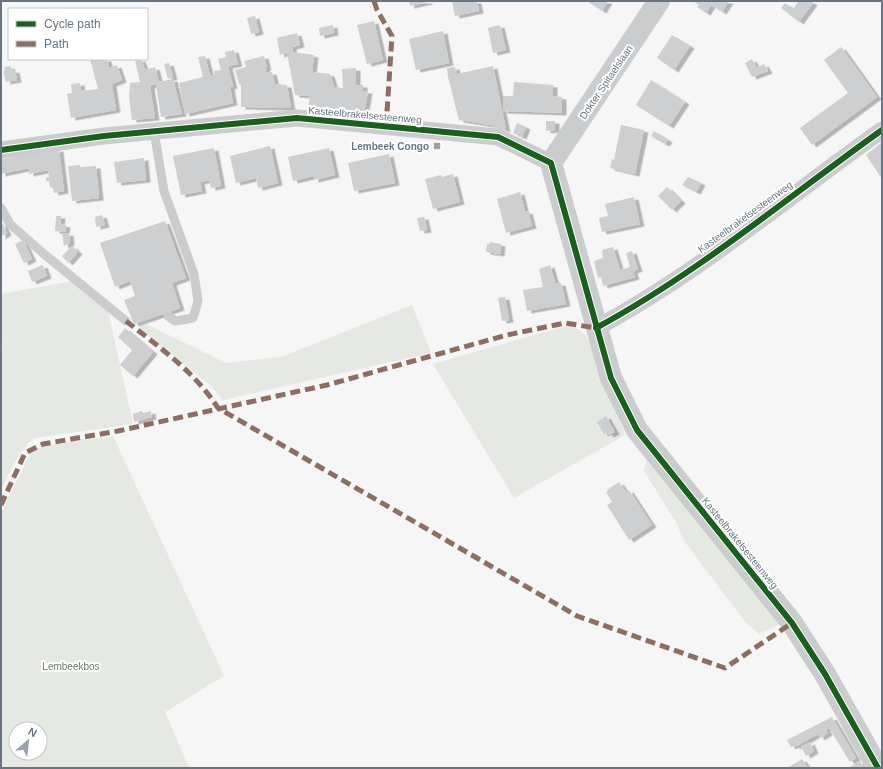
<svg xmlns="http://www.w3.org/2000/svg" width="883" height="769" font-family="Helvetica,sans-serif">
<defs>
<filter id="shadow"><feDropShadow dx="4.5" dy="2.5" stdDeviation="0" flood-color="#0004"/></filter>
</defs>
<rect width="100%" height="100%" fill="#f6f6f6"/>
<g fill="#e5e8e3" fill-rule="evenodd">
<path d="M 73,281 L 108,311 L 133,424 L 34,438 C 18,452 10,472 1,490 L 1,347 L 3,347 L 1,337 L 1,294 Z"/>
<polygon points="412,305 431,353 223,400 210,385 138,328 146,324 226,363 281,357"/>
<path d="M 566,326 C 573,327 578,328 583,333 C 599,351 616,411 625,435 L 514,498 L 433,364 Z"/>
<path d="M 113,436 L 224,676 L 165,712 L 189,768 L 1,768 L 1,513 L 31,452 L 42,446 ZM 16,729 L 40,729 L 40,753 L 16,753 Z"/>
<polygon points="647,458 781,623 759,634 746,623 684,541 676,522 644,471"/>
</g>
<g fill="#cecfd0" filter="url(#shadow)">
<polygon points="409,1 428,1 428,2 410,6"/>
<polygon points="452,1 477,1 479,11 455,16"/>
<polygon points="587,1 608,1 602,11"/>
<polygon points="693,1 729,1 722,12 711,5 706,13 697,7 699,5"/>
<polygon points="799,1 810,1 813,3 799,22 781,8 785,3 793,9"/>
<polygon points="255,16 259,32 251,34 247,18"/>
<polygon points="374,21 383,60 367,64 357,25"/>
<polygon points="333,25 334,33 320,36 319,28"/>
<polygon points="500,25 506,50 493,53 488,28"/>
<polygon points="443,31 449,63 416,70 409,39"/>
<polygon points="297,33 300,45 292,47 293,52 314,55 312,72 330,74 334,87 343,88 342,69 356,68 356,85 363,85 363,91 368,91 364,114 308,110 310,96 295,95 287,53 280,55 277,38"/>
<polygon points="672,35 690,46 674,70 657,58"/>
<polygon points="841,47 877,97 812,145 800,128 848,93 824,60"/>
<polygon points="234,50 238,64 228,66 233,86 230,87 233,103 185,114 179,83 203,77 198,57 205,56 210,76 215,75 214,71 221,70 218,59 226,57 225,52"/>
<polygon points="264,56 267,68 265,68 266,73 272,72 275,84 287,85 291,108 241,107 241,85 239,84 235,70 246,67 244,61"/>
<polygon points="90,59 107,59 109,68 117,65 122,80 112,84 116,110 71,118 67,94 72,93 71,84 80,83 81,91 98,89"/>
<polygon points="141,59 145,70 155,67 159,82 173,79 182,114 161,117 156,84 150,86 155,118 132,120 129,97 130,83 140,82 135,60"/>
<polygon points="752,59 757,68 764,64 768,71 752,77 745,63"/>
<polygon points="169,63 173,77 168,79 164,64"/>
<polygon points="10,66 12,71 15,70 17,80 6,82 3,71 5,71 4,67"/>
<polygon points="493,66 502,110 506,130 491,125 459,120 448,77 447,68 455,67 457,74"/>
<polygon points="651,80 685,102 669,126 636,105"/>
<polygon points="514,82 553,85 553,96 562,97 562,113 503,111 503,96 513,96"/>
<polygon points="546,121 555,121 555,130 546,131"/>
<polygon points="517,123 526,127 522,137 513,133"/>
<polygon points="621,125 644,130 635,174 610,168 612,159 614,160"/>
<polygon points="654,131 668,140 665,144 651,136"/>
<polygon points="882,142 882,179 866,155"/>
<polygon points="270,146 278,183 258,188 256,178 236,183 230,156"/>
<polygon points="214,148 221,186 211,188 209,180 200,182 202,191 181,195 173,156"/>
<polygon points="329,148 335,175 314,180 314,176 293,181 288,157"/>
<polygon points="59,149 64,191 54,193 53,188 50,187 49,181 46,181 46,177 49,177 48,170 29,174 29,168 1,174 1,159"/>
<polygon points="389,154 395,183 354,191 348,163"/>
<polygon points="144,158 146,180 117,183 114,162"/>
<polygon points="80,165 80,167 96,166 99,198 72,201 68,166"/>
<polygon points="453,174 460,202 433,209 425,179 441,175 442,177"/>
<polygon points="688,177 701,183 696,192 682,185"/>
<polygon points="667,187 681,201 672,210 658,196"/>
<polygon points="520,192 525,212 528,211 532,226 506,233 497,199"/>
<polygon points="634,197 640,224 602,232 599,218 608,216 605,204"/>
<polygon points="102,215 105,225 96,227 95,217"/>
<polygon points="56,216 61,216 60,224 66,225 65,232 55,231"/>
<polygon points="424,217 427,230 420,231 417,218"/>
<polygon points="1,220 7,233 1,237"/>
<polygon points="165,221 186,278 172,283 180,308 134,324 124,300 135,296 130,281 115,287 100,243"/>
<polygon points="69,233 70,243 64,246 62,234"/>
<polygon points="23,240 32,259 24,263 15,244"/>
<polygon points="490,242 501,244 500,254 486,252 487,244 490,244"/>
<polygon points="72,246 78,252 68,263 62,256"/>
<polygon points="613,247 620,270 630,267 626,253 632,251 638,269 633,271 635,277 603,286 601,277 598,278 594,261 603,258 602,250"/>
<polygon points="43,265 47,276 32,282 28,271"/>
<polygon points="550,265 555,282 551,284 561,283 566,304 527,311 523,290 543,287 539,269"/>
<polygon points="505,297 509,320 502,321 498,298"/>
<polygon points="125,328 153,352 133,376 120,365 132,350 118,337"/>
<polygon points="142,411 143,413 151,411 152,417 134,422 133,414"/>
<polygon points="606,416 615,432 609,435 607,432 604,434 597,422"/>
<polygon points="619,482 626,492 629,490 652,525 629,540 607,505 612,502 606,492 608,491 607,490"/>
<polygon points="832,717 856,758 850,762 829,728 826,729 828,733 820,738 818,734 795,747 795,745 791,747 787,740"/>
<polygon points="810,742 814,751 806,756 801,747"/>
<polygon points="802,759 808,768 787,768"/>
<polygon points="860,761 864,768 848,768"/>
</g>
<g fill="none" stroke-linecap="round" stroke-linejoin="round">
<g stroke="#cbcccd" stroke-width="9">
<polyline points="154,131 164,191 194,274 198,301 193,318 175,321 168,316"/>
<polyline points="1,208 10,224 44,254 126,321"/>
</g>
<g stroke="#cbcccd" stroke-width="17">
<polyline points="1,150 104,136 297,118 498,137 551,163"/>
<path d="M 596,328 C 698,273 788,197 882,130"/>
</g>
<polyline stroke="#cbcccd" stroke-width="22" points="659,1 551,163 611,378 637,430 792,623 825,674 878,768"/>
<g stroke="#8d6e63" stroke-width="5" stroke-dasharray="10 5" stroke-linecap="butt">
<polyline points="374,1 377,10 392,36 386,127"/>
<path d="M 126,321 C 159,347 195,372 218,408 L 577,616 L 725,668 L 792,623"/>
<polyline points="1,505 25,453 43,444 118,431 327,385 507,335 565,323 596,328"/>
</g>
<g stroke="#fff" stroke-width="8">
<g id="cycleway">
<polyline points="1,150 104,136 297,118 498,137 551,163 611,378 637,430 792,623 825,674 878,768"/>
<path d="M 596,328 C 698,273 788,197 882,130"/>
</g>
</g>
<use href="#cycleway" stroke="#1b5e20" stroke-width="6"/>
</g>
<rect fill="#9aa3ab" stroke="#fff" stroke-width="1.5" x="433" y="142" width="8" height="8" rx="2"/>
<g text-anchor="middle" dominant-baseline="central" stroke-width="4" stroke-linejoin="round" paint-order="stroke">
<g font-size="10" fill="#697682" stroke="#fff">
<text transform="translate(606 82) rotate(-56)">Dokter Spitaelslaan</text>
<text transform="translate(365 115) rotate(5)">Kasteelbrakelsesteenweg</text>
<text transform="translate(745 217) rotate(-36)">Kasteelbrakelsesteenweg</text>
<text transform="translate(740 543) rotate(51)">Kasteelbrakelsesteenweg</text>
</g>
<g font-size="10" font-weight="bold" fill="#697682" stroke="#fff" text-anchor="end">
<text x="429" y="146">Lembeek Congo</text>
</g>
<g font-size="10" fill="#6b7a68" stroke="#fff">
<text x="71" y="666">Lembeekbos</text>
</g>
</g>
<rect width="883" height="769" fill="none" stroke="#697682" stroke-width="4"/>
<rect x="8" y="8" width="140" height="52" fill="#ffffff" stroke="#c3c8cd"/>
<rect x="16" y="21" width="20" height="6" fill="#1b5e20" stroke="#c3c8cd"/>
<text x="44" y="28" font-size="12" fill="#697682">Cycle path</text>
<rect x="16" y="41" width="20" height="6" fill="#8d6e63" stroke="#c3c8cd"/>
<text x="44" y="48" font-size="12" fill="#697682">Path</text>
<g transform="translate(28 741) rotate(28)"><circle r="19" fill="#ffffff" stroke="#c3c8cd"/>
<path d="M0-3L7 15L0 10L-7 15Z" fill="#9aa3ab"/>
<text y="-6" font-size="11" font-weight="bold" text-anchor="middle" fill="#697682">N</text>
</g>
</svg>
